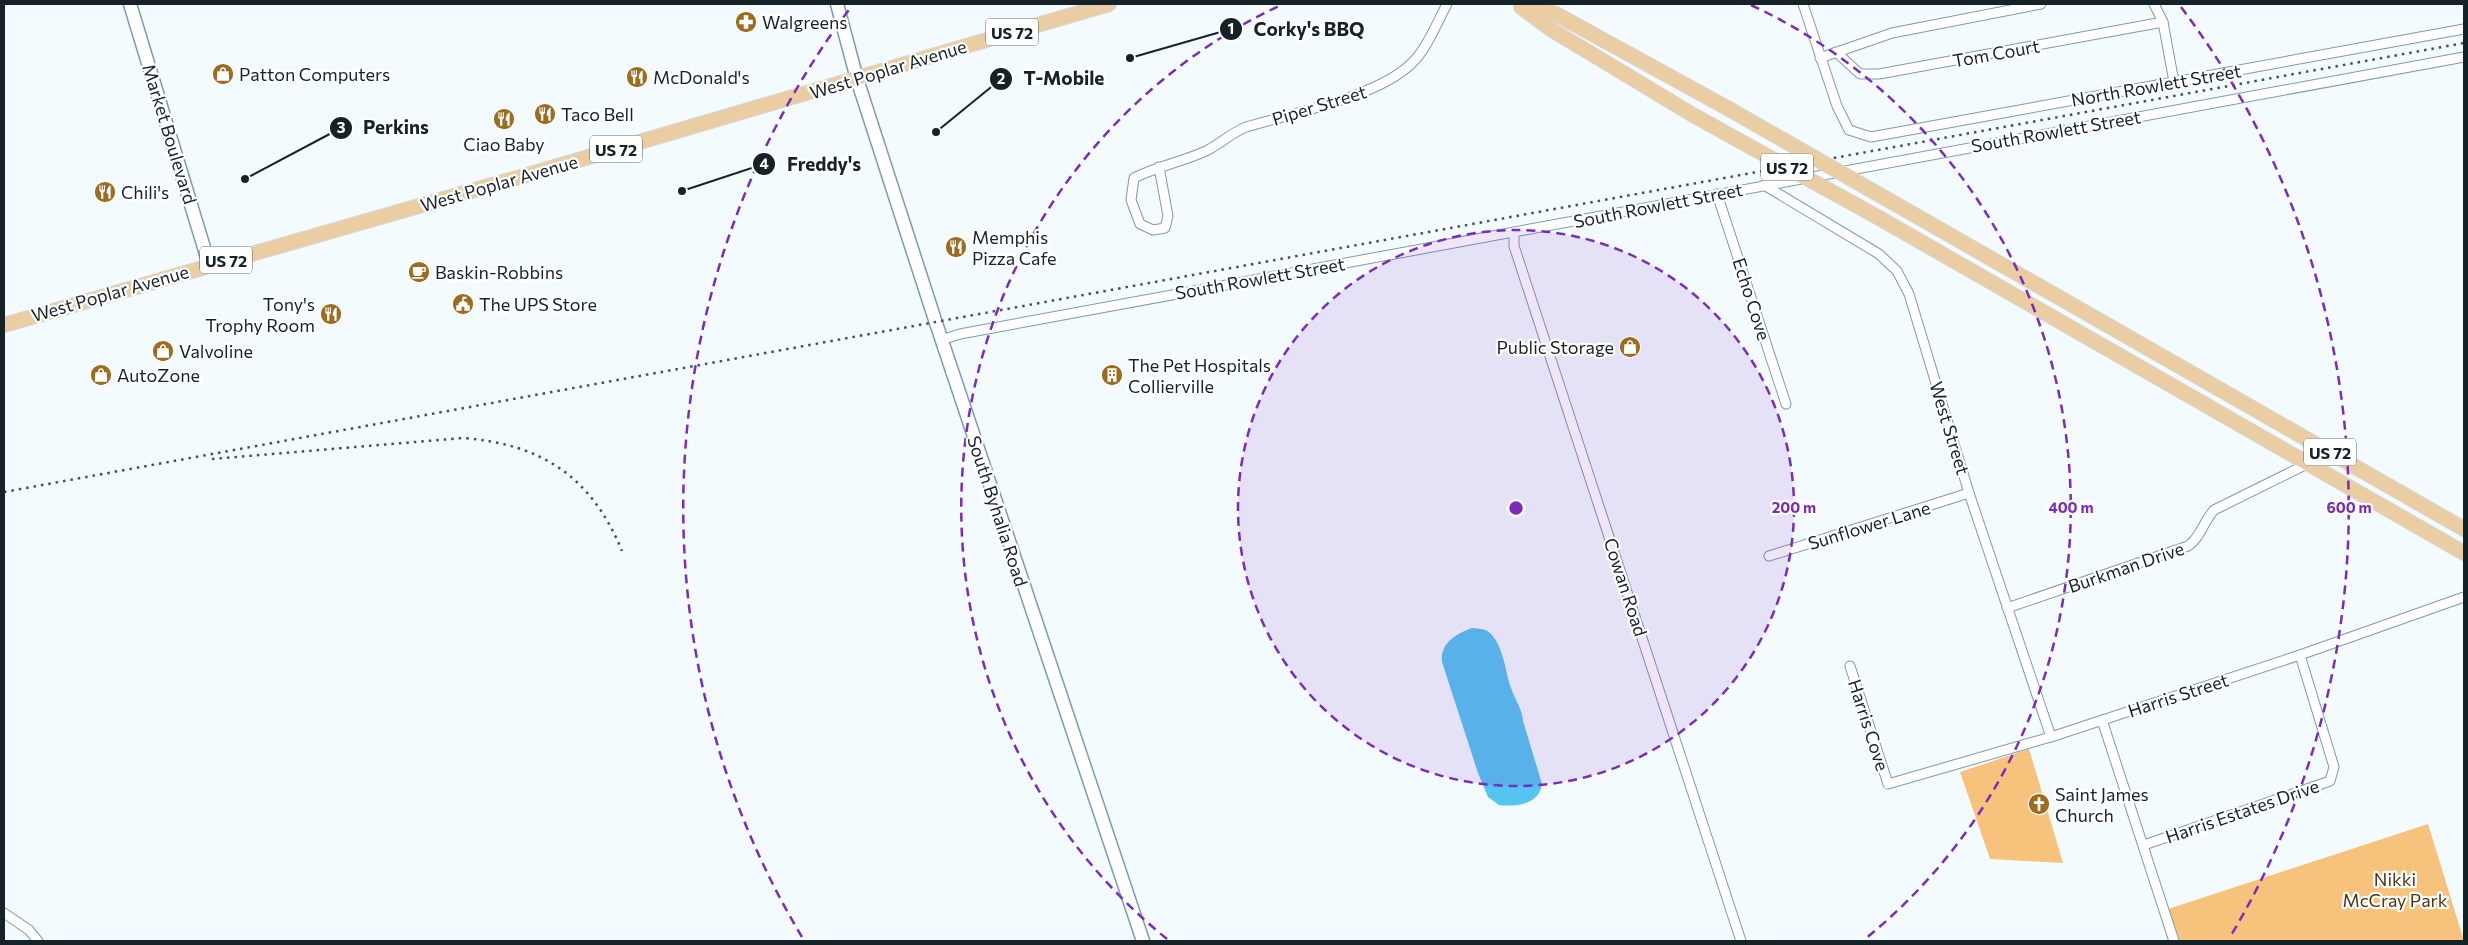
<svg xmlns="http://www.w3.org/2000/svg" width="2468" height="945" font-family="Commissioner,sans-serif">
<rect width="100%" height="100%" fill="#f4fbfe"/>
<g fill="#f7c27c">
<polygon points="2029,749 2063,863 1990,859 1960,772"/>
<polygon points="2428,824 2464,941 2168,941 2159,912"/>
</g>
<path fill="#54c4f0" d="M 1472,628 C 1478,629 1485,628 1490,633 C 1504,647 1505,671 1511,688 C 1515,700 1522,708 1523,721 L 1542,784 C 1539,805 1516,807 1499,805 L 1488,797 L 1478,773 L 1442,662 C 1440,643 1456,634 1472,628 Z"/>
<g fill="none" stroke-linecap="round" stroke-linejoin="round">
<g stroke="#7a9dad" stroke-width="11">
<g id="street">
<polyline points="1803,4 1837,106 1849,130 1871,137 2464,29"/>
<polyline points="2154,4 2163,22 2174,82"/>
<polyline points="1836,52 1860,74 1879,74 2163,22"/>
<polyline points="1820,58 1892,33 2041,4"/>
<path d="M 1159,167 L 1168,216 L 1165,228 L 1153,230 L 1140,224 L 1131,200 L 1134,178 C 1157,166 1182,162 1206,151 C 1220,144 1231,133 1246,127 C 1293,113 1378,97 1412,63 C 1426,50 1438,21 1447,4"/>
<polyline points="1764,185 1879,254 1897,271 1909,294 1969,493 2051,737"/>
<polyline points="1717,194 1786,404"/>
<polyline points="1514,232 1514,246 1741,941"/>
<polyline points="941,340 960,334 2464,57"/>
<polyline points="1769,556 1969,493"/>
<path d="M 2007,608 L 2188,546 C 2201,537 2203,522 2214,510 L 2307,464"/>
<polyline points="1850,666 1888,784 2054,736 2300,655 2464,597"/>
<polyline points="2102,720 2174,941"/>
<polyline points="2144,845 2330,781 2334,767 2300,655"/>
<polyline points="4,913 29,930 38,941"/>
</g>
</g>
<g stroke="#7a9dad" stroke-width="15">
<g id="secondary">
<polyline points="130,4 209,264"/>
<polyline points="837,4 857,79 935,320 1143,941"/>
</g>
</g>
<g stroke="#d5d7d8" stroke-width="16">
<g id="primary">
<polyline points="1522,4 1556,14 1729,109"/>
<polyline points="1521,7 1552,30 1693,115"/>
<polyline points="1913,214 2464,529"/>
<polyline points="1881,219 2464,553"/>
<polyline points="4,325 534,173 1109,4"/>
</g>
</g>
<use href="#street" stroke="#fff" stroke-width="9"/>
<use href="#secondary" stroke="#fff" stroke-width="12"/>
<use href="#primary" stroke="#ebcda3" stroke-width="14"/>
<g stroke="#445156" stroke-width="2.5" stroke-dasharray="2.5 5" stroke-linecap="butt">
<path d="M 212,459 L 463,438 C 543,444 592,478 622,551"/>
<polyline points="4,492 2464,43"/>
</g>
<g stroke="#d5d7d8" stroke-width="16" stroke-linecap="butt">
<g id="primary-bridge">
<polyline points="1729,109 1913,214"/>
<polyline points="1693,115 1881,219"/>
</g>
</g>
<use href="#primary-bridge" stroke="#ebcda3" stroke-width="14"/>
</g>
<circle cx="1516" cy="508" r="278" fill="#7b2cbf" fill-opacity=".12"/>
<g fill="none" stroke="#7b2cbf" stroke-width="2.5" stroke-dasharray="9 6">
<circle cx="1516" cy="508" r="278"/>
<path d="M1167 939A555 555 0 0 1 1281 5M1751 5A555 555 0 0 1 1865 939"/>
<path d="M802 937A833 833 0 0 1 851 7M2181 7A833 833 0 0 1 2230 937"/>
</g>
<defs>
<g id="pharmacy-disc" transform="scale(1.125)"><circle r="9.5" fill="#9d6c20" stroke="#fff"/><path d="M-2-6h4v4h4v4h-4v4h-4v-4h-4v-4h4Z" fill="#fff"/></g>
<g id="shop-disc" transform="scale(1.125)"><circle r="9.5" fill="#9d6c20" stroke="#fff"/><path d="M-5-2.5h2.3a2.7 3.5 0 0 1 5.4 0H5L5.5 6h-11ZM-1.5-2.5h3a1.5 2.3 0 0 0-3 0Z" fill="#fff"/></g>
<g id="restaurant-disc" transform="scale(1.125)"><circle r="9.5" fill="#9d6c20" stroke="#fff"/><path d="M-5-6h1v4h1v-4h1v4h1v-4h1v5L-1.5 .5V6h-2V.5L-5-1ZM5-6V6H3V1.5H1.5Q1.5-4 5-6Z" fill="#fff"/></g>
<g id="cafe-disc" transform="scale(1.125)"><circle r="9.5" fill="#9d6c20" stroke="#fff"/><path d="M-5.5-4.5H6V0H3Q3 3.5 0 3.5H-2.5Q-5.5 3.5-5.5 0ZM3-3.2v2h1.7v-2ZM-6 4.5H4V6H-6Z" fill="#fff"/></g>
<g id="civic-disc" transform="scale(1.125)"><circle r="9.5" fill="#9d6c20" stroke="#fff"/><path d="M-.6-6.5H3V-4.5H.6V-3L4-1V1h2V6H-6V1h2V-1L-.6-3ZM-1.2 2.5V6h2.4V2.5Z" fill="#fff"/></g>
<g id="building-disc" transform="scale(1.125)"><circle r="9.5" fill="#9d6c20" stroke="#fff"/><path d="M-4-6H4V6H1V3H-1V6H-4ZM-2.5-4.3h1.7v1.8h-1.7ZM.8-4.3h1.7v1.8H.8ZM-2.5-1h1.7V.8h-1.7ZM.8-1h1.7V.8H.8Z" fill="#fff"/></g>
<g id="church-disc" transform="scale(1.125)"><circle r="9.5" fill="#9d6c20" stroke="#fff"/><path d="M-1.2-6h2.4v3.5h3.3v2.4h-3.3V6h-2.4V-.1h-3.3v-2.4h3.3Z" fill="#fff"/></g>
</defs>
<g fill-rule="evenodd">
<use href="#pharmacy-disc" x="746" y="22"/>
<use href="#shop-disc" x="223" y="74"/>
<use href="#restaurant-disc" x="637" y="77"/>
<use href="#restaurant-disc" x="545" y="114"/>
<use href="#restaurant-disc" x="504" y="119"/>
<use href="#restaurant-disc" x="105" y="192"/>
<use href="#restaurant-disc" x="956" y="247"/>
<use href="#cafe-disc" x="419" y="272"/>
<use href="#civic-disc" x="463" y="304"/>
<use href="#restaurant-disc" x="331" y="314"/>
<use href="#shop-disc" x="1630" y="347"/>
<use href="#shop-disc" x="163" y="351"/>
<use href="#shop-disc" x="101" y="375"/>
<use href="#building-disc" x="1112" y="375"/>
<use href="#church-disc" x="2039" y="804"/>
</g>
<g text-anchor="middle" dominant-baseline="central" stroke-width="4.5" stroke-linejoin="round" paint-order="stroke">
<g fill="#fff" stroke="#5b6569" stroke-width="1">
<rect x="986" y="18.5" width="52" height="27" rx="4"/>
<rect x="590" y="135.5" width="52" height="27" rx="4"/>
<rect x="1761" y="153.5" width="52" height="27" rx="4"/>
<rect x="200" y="246.5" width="52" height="27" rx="4"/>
<rect x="2304" y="438.5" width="52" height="27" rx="4"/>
</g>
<g font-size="16" font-weight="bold" fill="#152329">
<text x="1012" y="32">US 72</text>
<text x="616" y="149">US 72</text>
<text x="1787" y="167">US 72</text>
<text x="226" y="260">US 72</text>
<text x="2330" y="452">US 72</text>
</g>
<g font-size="18" fill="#152329" stroke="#fff" text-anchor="start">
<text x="762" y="22">Walgreens</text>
<text x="239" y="74">Patton Computers</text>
<text x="653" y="77">McDonald's</text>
<text x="561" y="114">Taco Bell</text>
<text x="504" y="144" text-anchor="middle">Ciao Baby</text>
<text x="121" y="192">Chili's</text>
<text x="972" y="237">Memphis<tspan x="972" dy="21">Pizza Cafe</tspan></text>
<text x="435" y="272">Baskin-Robbins</text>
<text x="315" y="304" text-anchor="end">Tony's<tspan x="315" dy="21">Trophy Room</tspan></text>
<text x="479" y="304">The UPS Store</text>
<text x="1614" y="347" text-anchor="end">Public Storage</text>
<text x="179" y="351">Valvoline</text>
<text x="1128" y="365">The Pet Hospitals<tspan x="1128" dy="21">Collierville</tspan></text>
<text x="117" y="375">AutoZone</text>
<text x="2055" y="794">Saint James<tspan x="2055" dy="21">Church</tspan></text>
</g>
<g font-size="18" fill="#152329" stroke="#fff">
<text transform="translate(1996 53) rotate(-10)">Tom Court</text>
<text transform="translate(888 69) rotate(-17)">West Poplar Avenue</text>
<text transform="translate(2156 85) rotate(-10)">North Rowlett Street</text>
<text transform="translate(1319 105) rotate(-17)">Piper Street</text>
<text transform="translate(2056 131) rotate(-10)">South Rowlett Street</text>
<text transform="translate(170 134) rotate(73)">Market Boulevard</text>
<text transform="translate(499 183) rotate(-16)">West Poplar Avenue</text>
<text transform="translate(1658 205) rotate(-11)">South Rowlett Street</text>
<text transform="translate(1260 278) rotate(-10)">South Rowlett Street</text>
<text transform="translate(110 293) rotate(-16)">West Poplar Avenue</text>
<text transform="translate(1752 299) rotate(72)">Echo Cove</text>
<text transform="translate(1950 428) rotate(73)">West Street</text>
<text transform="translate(998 511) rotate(72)">South Byhalia Road</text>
<text transform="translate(1869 525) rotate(-17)">Sunflower Lane</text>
<text transform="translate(2126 567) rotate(-19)">Burkman Drive</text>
<text transform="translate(1626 587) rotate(72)">Cowan Road</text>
<text transform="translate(2178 695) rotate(-18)">Harris Street</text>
<text transform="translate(1869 725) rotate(72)">Harris Cove</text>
<text transform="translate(2242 811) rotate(-19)">Harris Estates Drive</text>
</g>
<g font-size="18" fill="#4c3512" stroke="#fff">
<text x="2395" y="879">Nikki<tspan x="2395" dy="21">McCray Park</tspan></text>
</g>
</g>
<circle cx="1516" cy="508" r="8" fill="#7b2cbf" stroke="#fff" stroke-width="2.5"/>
<g font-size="15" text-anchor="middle" font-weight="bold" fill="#7b2cbf" stroke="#fff" stroke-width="4.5" stroke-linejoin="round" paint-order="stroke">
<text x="1794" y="513">200 m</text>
<text x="2071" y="513">400 m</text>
<text x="2349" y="513">600 m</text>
</g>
<path fill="none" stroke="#152329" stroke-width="2" d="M1130 58L1231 29M936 132L1001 79M245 179L341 128M682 191L764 164"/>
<g fill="#152329" stroke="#fff" stroke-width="2">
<circle cx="1130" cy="58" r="5"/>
<circle cx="936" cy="132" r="5"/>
<circle cx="245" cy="179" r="5"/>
<circle cx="682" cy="191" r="5"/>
<circle cx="1231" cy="29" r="12"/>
<circle cx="1001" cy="79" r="12"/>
<circle cx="341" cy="128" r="12"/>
<circle cx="764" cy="164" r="12"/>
</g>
<g font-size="15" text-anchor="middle" font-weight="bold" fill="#fff">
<text x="1231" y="34">1</text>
<text x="1001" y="84">2</text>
<text x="341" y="133">3</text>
<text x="764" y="169">4</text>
</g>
<g font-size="19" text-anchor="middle" font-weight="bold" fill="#152329" stroke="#fff" stroke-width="4.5" stroke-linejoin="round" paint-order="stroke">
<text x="1309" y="36">Corky's BBQ</text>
<text x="1064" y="85">T-Mobile</text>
<text x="396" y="134">Perkins</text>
<text x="824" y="171">Freddy's</text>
</g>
<rect width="2468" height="945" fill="none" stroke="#152329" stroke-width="10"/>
</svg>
